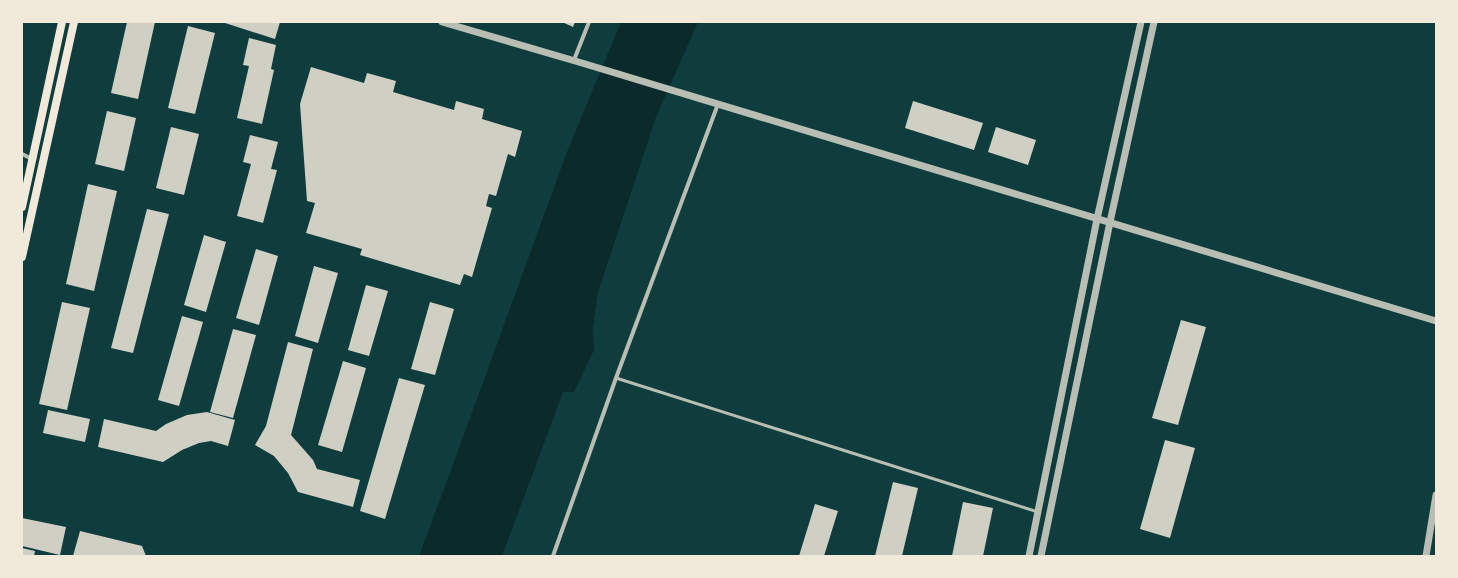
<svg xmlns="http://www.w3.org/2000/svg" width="1458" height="578" font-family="'PT Sans Narrow',sans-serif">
<rect width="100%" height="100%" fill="#0f3d3e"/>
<polygon fill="#0a2a2b" points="621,22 698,22 656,117 598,292 593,327 594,350 574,392 563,392 502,556 419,556 472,413 567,152"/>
<g fill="#cfcfc3">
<polygon points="127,22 155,22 138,99 111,93"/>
<polygon points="222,22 280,22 275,39"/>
<polygon points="562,22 575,22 573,27"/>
<polygon points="188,26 215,33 195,114 168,108"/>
<polygon points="249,38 276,45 271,69 274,70 262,124 237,118 249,66 243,65"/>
<polygon points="311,67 364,83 367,73 396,81 393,92 454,110 456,101 484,109 482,119 522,131 515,157 508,154 496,196 489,194 486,206 492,208 472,277 464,274 460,285 360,255 362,249 306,233 315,203 307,201 300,104"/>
<polygon points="913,101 983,123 974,150 905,128"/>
<polygon points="107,111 136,118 124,171 95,164"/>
<polygon points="171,127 199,134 184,195 156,188"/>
<polygon points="996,127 1036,140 1028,165 988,152"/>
<polygon points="250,135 278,142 271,169 277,170 263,223 237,216 251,164 243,162"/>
<polygon points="88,184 117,191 94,291 66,284"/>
<polygon points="147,209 169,214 133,353 111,348"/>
<polygon points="204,235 226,242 206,312 184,305"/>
<polygon points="256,249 278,256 259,325 236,318"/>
<polygon points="314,266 338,273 318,343 295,336"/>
<polygon points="366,285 388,291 369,356 348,350"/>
<polygon points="62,302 90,308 67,410 39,404"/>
<polygon points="430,302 454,309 435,375 411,369"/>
<polygon points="182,316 203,322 179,406 158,400"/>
<polygon points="1181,320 1206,327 1178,425 1152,418"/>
<polygon points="233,329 256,335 233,418 210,412"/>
<polygon points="288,342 313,349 291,435 313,460 317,469 360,480 353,507 298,492 288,473 274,456 255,445 266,426"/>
<polygon points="343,361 366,368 342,452 318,445"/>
<polygon points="399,378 425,385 385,519 360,511"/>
<polygon points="48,410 90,419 85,442 43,433"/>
<polygon points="207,412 235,420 228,446 211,441 199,443 182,450 163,462 98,447 104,419 156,431 166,424 187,415"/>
<polygon points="1165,440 1195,448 1170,538 1140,529"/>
<polygon points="893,482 918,488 902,556 875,556"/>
<polygon points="963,502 993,508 983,556 952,556"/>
<polygon points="815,504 838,511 824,556 799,556"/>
<polygon points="22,518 66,527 60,555 22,546"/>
<polygon points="80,531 142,546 146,556 73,556"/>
<polygon points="22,548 35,551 34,556 22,556"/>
</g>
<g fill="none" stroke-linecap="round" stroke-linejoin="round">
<polyline stroke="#b8beb3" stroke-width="3" points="616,378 1038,512"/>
<g stroke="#b8beb3" stroke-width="4">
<polyline points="574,60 589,22"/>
<polyline points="22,154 32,159"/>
<polyline points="553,556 616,378 718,104"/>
</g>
<g stroke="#b8beb3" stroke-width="7">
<polyline points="442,22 582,63 1436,321"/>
<polyline points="1029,556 1097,219 1141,22"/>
<polyline points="1041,556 1110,222 1154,22"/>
<polyline points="1426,556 1436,495"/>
</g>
<g stroke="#f1e9da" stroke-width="8">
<polyline points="22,207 62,22"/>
<polyline points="22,257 74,22"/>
</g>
</g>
<rect width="1458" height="578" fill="none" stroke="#f1e9da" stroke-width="46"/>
</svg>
